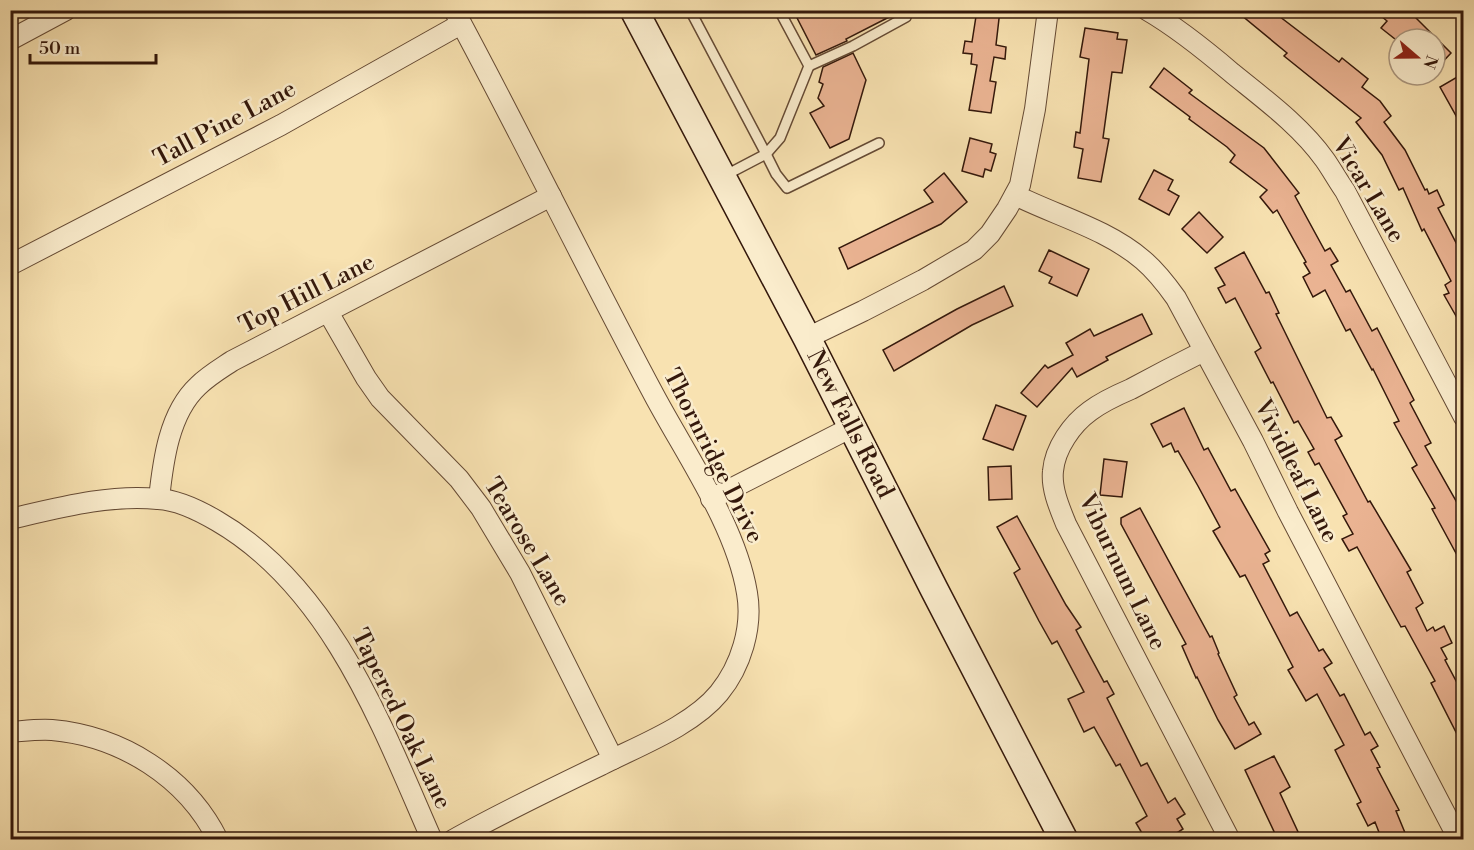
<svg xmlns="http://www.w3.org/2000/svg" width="1474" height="850" font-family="'Libre Bodoni',serif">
<rect width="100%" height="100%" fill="#f8e2b1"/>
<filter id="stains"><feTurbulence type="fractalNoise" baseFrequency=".00333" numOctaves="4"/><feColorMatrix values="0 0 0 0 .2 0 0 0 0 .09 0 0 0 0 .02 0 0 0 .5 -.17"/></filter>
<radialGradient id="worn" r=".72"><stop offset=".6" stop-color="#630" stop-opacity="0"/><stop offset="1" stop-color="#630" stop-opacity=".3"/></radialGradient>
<g fill="#eab392" stroke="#34180b" stroke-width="1.5">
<polygon points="793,10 896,10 897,13 846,39 847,41 816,55"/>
<polygon points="977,10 1000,10 996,45 1006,47 1005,59 994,57 990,81 996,82 991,113 969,110 977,65 971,64 972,54 963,53 965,41 972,42"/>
<polygon points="1235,10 1271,10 1339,62 1342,58 1368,79 1362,87 1380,101 1391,116 1384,122 1405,150 1425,190 1427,189 1429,194 1437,190 1444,205 1438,208 1464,258 1464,330 1444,295 1449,293 1445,285 1451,281 1424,229 1422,231 1403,188 1399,190 1382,155 1356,122 1361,118 1284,56 1287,53"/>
<polygon points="1374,10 1421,10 1415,17 1451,53 1435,70 1435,39 1395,39 1381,28 1387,21"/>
<polygon points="1085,28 1118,33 1117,39 1127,40 1122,73 1112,72 1103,138 1109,139 1101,182 1078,178 1083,149 1074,147 1076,132 1080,133 1089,59 1080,57"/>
<polygon points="853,53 866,80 849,139 830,148 810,113 824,106 818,98 823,84 819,82 823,67"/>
<polygon points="1164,68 1192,90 1189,93 1264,148 1299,193 1295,196 1325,251 1330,248 1338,261 1331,265 1346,292 1350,290 1372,331 1377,328 1414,400 1410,403 1431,443 1425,446 1464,515 1464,568 1432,509 1435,508 1412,468 1417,465 1394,423 1399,421 1373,369 1372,370 1350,329 1346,331 1325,290 1313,297 1303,277 1310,273 1304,263 1306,262 1277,210 1273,213 1260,197 1267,190 1230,162 1235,155 1227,147 1189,119 1190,117 1150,87"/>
<polygon points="1464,73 1464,130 1440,87"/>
<polygon points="970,138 992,144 990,152 996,154 991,171 985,169 983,177 962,171"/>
<polygon points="1154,170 1173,180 1168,190 1179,196 1169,215 1139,199"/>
<polygon points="944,173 967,202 941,224 848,269 839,248 933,202 924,190"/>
<polygon points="1199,212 1223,237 1207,253 1182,229"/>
<polygon points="1049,250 1089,269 1077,296 1049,283 1052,277 1039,271"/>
<polygon points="1244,252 1266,293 1269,292 1279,313 1276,314 1327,418 1331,417 1342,436 1335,440 1368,502 1370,501 1411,570 1407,572 1423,603 1416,608 1427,631 1433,627 1435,631 1444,626 1452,643 1441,648 1447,659 1445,660 1464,696 1464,748 1431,683 1435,681 1405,626 1401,627 1357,547 1349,551 1342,539 1353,534 1343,516 1347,514 1319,463 1315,465 1308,452 1314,449 1298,421 1294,423 1273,382 1271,383 1255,352 1261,348 1235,298 1226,303 1218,288 1225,285 1215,268"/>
<polygon points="1004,286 1013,306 972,325 894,371 883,350 957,309"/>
<polygon points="1142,314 1152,334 1106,357 1108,360 1077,377 1072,368 1037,407 1021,393 1045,365 1048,368 1073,355 1066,343 1090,329 1094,336"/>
<polygon points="996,405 1026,416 1013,450 983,439"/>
<polygon points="1184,408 1204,450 1208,448 1231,491 1235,489 1270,551 1265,554 1269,561 1263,564 1290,616 1297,612 1319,651 1323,649 1332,663 1324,668 1340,696 1344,694 1365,735 1370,732 1378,746 1371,750 1380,767 1377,768 1399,810 1396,811 1408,840 1382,840 1375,822 1368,826 1357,804 1361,802 1335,750 1344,745 1317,694 1306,701 1288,670 1293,667 1245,575 1240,577 1213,531 1220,527 1198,486 1178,451 1175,452 1171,443 1163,447 1151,424"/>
<polygon points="1104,459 1127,462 1122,497 1100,495"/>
<polygon points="1011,466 1012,499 989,500 988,467"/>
<polygon points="1140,508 1210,637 1212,636 1219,653 1218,654 1237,695 1234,697 1249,725 1254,722 1261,734 1235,749 1218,720 1197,677 1196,678 1182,646 1186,644 1121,524 1121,518"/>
<polygon points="1017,516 1066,605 1081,627 1076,630 1104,682 1107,681 1114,694 1107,698 1141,766 1147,763 1168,803 1175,798 1185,814 1177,819 1183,829 1166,840 1146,840 1136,823 1147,816 1120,764 1116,766 1094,727 1084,732 1068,699 1084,692 1057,641 1052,644 1039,621 1014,573 1020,569 997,527"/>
<polygon points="1274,756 1290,787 1280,793 1299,834 1288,840 1278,840 1245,770"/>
</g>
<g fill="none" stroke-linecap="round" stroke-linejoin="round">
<g stroke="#654a34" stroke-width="12">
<g id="lane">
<polyline points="690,10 766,154 780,138 809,66 779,10"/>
<polyline points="809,66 853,46 906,17 903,10"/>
<polyline points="724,176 766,154 776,174 787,188 879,143"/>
</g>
</g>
<g stroke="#654a34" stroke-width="22">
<g id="street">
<path d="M 1147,10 C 1178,28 1205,50 1232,73 C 1264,99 1301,126 1325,160 C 1332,170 1338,181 1345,191 L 1464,417"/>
<polyline points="10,40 66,10"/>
<path d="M 1015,195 C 1057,216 1107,229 1143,260 C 1156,271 1166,284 1176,298 L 1253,441 L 1288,512 L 1459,840"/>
<polyline points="10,265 281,125 461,24"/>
<polyline points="328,312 366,378 380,398 459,479 481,508 520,573 613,759"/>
<polyline points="807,338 863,311 923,280 974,250 990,234 1007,209 1020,185 1035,109 1048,10"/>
<path d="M 1204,351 C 1180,363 1155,376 1131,389 C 1117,395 1102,402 1090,411 C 1072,424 1055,448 1053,471 C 1051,489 1060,509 1066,524 L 1230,840"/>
<path d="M 159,499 C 163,461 169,413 198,386 C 208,376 220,369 232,361 L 551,196"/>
<polyline points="711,499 852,427"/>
<path d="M 10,519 C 58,508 109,494 158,499 C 179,500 200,511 217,521 C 331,587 382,726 432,840"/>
<path d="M 10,732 C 24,731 38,729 52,730 C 121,736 187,777 218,840"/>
<path d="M 453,840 C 501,813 551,789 601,765 C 638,746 692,726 719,693 C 741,666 753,627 747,593 C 736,526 686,455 654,395 C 586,268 523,138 454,10"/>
</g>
</g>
<g stroke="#34180b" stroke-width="30">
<polyline id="secondary" points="634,10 807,338 934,589 1064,840"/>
</g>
<use href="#lane" stroke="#faeccc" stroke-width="9"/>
<use href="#street" stroke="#faeccc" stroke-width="20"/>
<use href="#secondary" stroke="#faeccc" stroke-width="27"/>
</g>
<g text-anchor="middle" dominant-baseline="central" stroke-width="5" stroke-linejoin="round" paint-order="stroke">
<g font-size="24" fill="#34180b" stroke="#faeccc">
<text transform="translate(225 124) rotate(-28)">Tall Pine Lane</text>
<text transform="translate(1368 190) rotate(59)">Vicar Lane</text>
<text transform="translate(307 294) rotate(-27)">Top Hill Lane</text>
<text transform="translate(850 424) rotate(63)">New Falls Road</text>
<text transform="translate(713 456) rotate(63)">Thornridge Drive</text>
<text transform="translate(1296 471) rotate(63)">Vividleaf Lane</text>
<text transform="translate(527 542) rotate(59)">Tearose Lane</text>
<text transform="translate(1122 572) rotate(64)">Viburnum Lane</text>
<text transform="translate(401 719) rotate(64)">Tapered Oak Lane</text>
</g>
</g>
<rect width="1474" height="850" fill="none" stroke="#f8e2b1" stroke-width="36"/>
<rect x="12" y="12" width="1450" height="826" fill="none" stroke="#34180b" stroke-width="3"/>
<rect x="18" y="18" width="1438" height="814" fill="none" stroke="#34180b" stroke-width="1.5"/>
<g transform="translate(1417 57) rotate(110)"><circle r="28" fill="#faeccc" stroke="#ab977f" stroke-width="1.5"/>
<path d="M0-4.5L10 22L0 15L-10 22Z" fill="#8f2418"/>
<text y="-9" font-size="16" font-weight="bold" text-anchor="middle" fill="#34180b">N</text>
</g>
<path d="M30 54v9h126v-9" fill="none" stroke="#34180b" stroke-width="3"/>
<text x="39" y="54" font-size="18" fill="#34180b" stroke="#faeccc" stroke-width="4.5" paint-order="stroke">50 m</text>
<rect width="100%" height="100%" filter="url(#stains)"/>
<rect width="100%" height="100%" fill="url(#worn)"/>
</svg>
